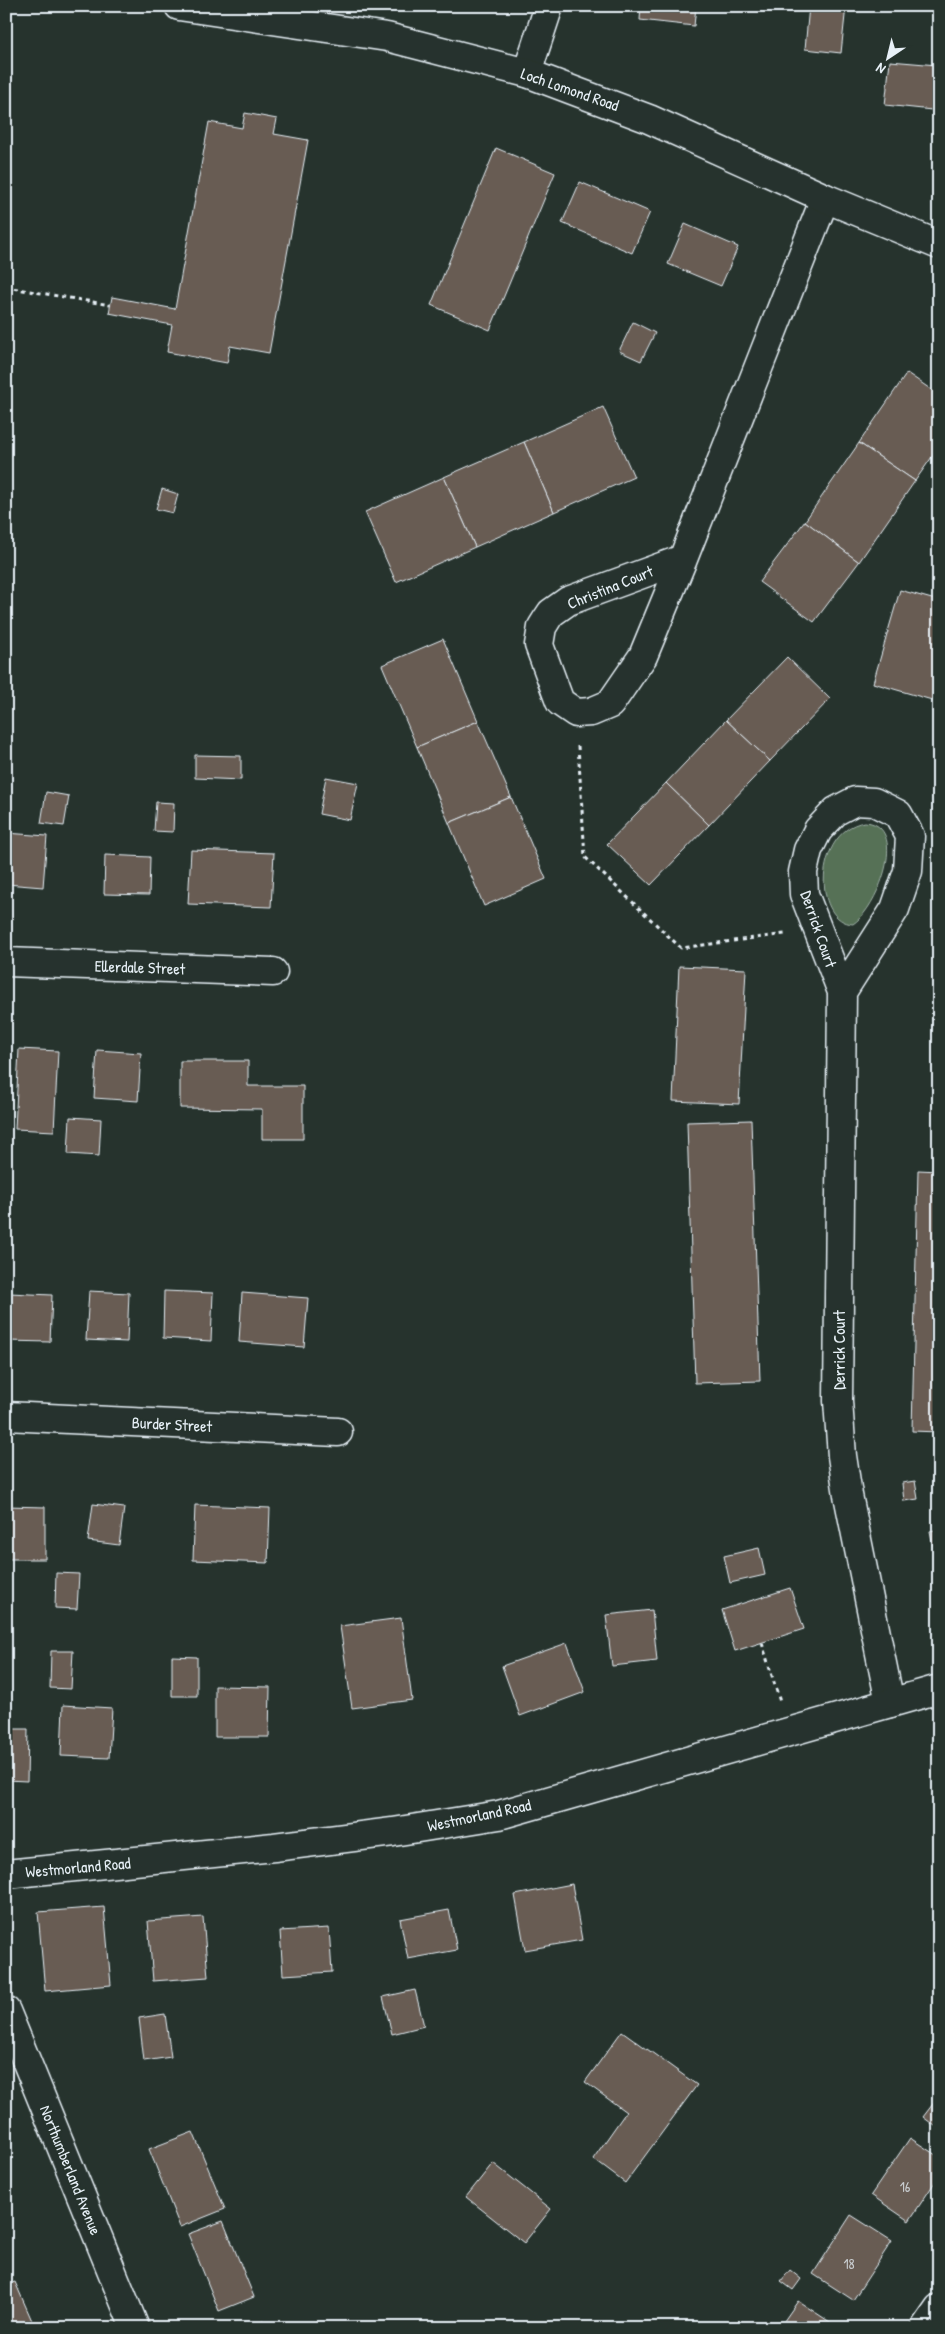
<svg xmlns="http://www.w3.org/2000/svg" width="945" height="2334" font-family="'Patrick Hand',sans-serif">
<rect width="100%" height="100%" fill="#26332d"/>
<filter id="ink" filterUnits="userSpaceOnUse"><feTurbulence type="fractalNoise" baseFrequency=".02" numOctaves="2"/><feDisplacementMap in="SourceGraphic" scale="10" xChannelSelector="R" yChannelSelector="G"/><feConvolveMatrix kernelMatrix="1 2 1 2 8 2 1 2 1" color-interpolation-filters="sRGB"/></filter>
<g filter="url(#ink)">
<path fill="#567157" stroke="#9fb1a8" d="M 865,822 C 910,825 878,908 853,924 C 811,921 815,829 865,822 Z"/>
<g fill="#675c53" stroke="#e8f1f8">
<polygon points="641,6 696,6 694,26 640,20"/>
<polygon points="809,6 846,6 841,53 805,49"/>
<polygon points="890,61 937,65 932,110 885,105"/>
<polygon points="245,113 277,119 274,134 308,140 269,353 230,346 227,363 167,352 172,325 109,313 112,297 175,309 209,122 242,128"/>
<polygon points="496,148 555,173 490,330 431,305"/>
<polygon points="580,182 650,212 632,253 562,223"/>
<polygon points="685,224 738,247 721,286 668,264"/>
<polygon points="633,322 655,333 641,361 619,351"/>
<polygon points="907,373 939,395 939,447 915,481 859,443"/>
<polygon points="603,407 634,477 554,512 524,442"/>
<polygon points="524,442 554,512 475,547 444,477"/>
<polygon points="859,443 915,481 859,562 805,521"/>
<polygon points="444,477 475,547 396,582 365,512"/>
<polygon points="162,489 178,494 173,513 156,509"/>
<polygon points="805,521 859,562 814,622 759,582"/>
<polygon points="900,590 939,601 939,702 873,683"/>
<polygon points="443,639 478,721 417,747 382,665"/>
<polygon points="787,657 830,699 770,761 726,720"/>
<polygon points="726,720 770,761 709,825 666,783"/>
<polygon points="478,721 511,797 449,823 417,747"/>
<polygon points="195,755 241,756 241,780 195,778"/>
<polygon points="326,777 358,783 350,820 319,814"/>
<polygon points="666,783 709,825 651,885 607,844"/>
<polygon points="46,792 69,796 64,826 41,823"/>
<polygon points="511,797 546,879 484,906 449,823"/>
<polygon points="156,802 174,803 173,832 154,831"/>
<polygon points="6,833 47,836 43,887 6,884"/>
<polygon points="191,850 274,853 271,907 188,904"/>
<polygon points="105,855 150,857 149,895 104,894"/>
<polygon points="679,966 746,969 739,1104 673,1101"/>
<polygon points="19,1049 58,1051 54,1131 15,1129"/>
<polygon points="97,1050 141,1053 138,1101 94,1098"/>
<polygon points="180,1061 248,1061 248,1086 303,1086 303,1139 262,1139 262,1109 180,1108"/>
<polygon points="70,1117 101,1119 99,1156 68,1154"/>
<polygon points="751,1120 760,1381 695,1383 687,1122"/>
<polygon points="918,1170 939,1171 939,1432 912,1431"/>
<polygon points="89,1291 129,1293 127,1342 86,1340"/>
<polygon points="164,1291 213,1293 211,1341 163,1338"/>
<polygon points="9,1293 52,1295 50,1342 6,1341"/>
<polygon points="242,1293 308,1298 304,1347 239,1342"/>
<polygon points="915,1481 918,1499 904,1501 902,1483"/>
<polygon points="93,1504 124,1508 119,1545 88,1541"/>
<polygon points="195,1505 270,1508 268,1563 193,1560"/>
<polygon points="6,1506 45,1507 45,1559 6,1559"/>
<polygon points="939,1529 939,1575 930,1531"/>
<polygon points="759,1548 765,1575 730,1583 724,1556"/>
<polygon points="56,1573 79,1574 77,1609 55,1608"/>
<polygon points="790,1588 804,1629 735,1651 722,1610"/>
<polygon points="652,1610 657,1661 612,1666 606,1615"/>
<polygon points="401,1618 412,1700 352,1708 340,1626"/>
<polygon points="567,1643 585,1692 520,1716 502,1666"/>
<polygon points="51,1651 73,1651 71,1689 50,1688"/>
<polygon points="172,1656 197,1657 197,1696 172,1696"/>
<polygon points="215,1686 270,1687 269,1737 215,1737"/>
<polygon points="63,1705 112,1708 109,1758 61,1756"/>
<polygon points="6,1729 28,1729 27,1781 6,1780"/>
<polygon points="572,1884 582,1940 525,1950 515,1895"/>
<polygon points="104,1907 111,1985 45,1991 38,1912"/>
<polygon points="449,1910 457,1950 408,1959 400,1919"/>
<polygon points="203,1917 208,1977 153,1981 148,1921"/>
<polygon points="329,1928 332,1972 283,1975 280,1931"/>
<polygon points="415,1990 424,2026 392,2034 383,1997"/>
<polygon points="165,2014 171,2057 144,2061 139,2018"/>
<polygon points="622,2031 697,2085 625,2183 593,2159 626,2112 585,2082"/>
<polygon points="939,2096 939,2129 923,2117"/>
<polygon points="193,2132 225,2209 180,2227 149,2149"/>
<polygon points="910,2138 939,2157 939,2176 909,2221 871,2195"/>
<polygon points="493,2163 551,2209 524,2243 466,2197"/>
<polygon points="851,2215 892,2241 853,2300 813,2274"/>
<polygon points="223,2221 254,2297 219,2311 188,2234"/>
<polygon points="790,2270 801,2279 793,2290 781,2281"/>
<polygon points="15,2282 33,2323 23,2328 6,2328 6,2285"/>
<polygon points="798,2301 836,2326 835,2328 779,2328"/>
<polygon points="264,2321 267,2328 247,2328"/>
</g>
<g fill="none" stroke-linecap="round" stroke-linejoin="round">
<g stroke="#e8f1f8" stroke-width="31">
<g id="minor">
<polyline points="527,73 549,6"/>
<polyline points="683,559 643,656 610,704 591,712 576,713 560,702 539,645 542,627 547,619 551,613 568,601 683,559 825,198"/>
<polyline points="6,962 273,972"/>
<polyline points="842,992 895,909 908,871 910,836 898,814 874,802 855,801 836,811 818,830 808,850 803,872 804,894 842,992 838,1401 842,1456 848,1495 890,1703"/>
<polyline points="6,1416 338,1432"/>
<polyline points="6,2011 135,2328"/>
<polyline points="925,2328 939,2308"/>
</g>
</g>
<g stroke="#e8f1f8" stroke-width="31">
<polyline id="tertiary" points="6,1874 274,1847 393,1832 499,1815 939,1689"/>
</g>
<g stroke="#e8f1f8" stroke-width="31">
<polyline id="secondary" points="179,6 387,37 527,73 649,119 825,198 939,245"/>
</g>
<g stroke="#e8f1f8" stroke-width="3" stroke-dasharray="4 4" stroke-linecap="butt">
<polyline points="6,287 110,305"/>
<polyline points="578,746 585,857 681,948 785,934"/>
<polyline points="762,1643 780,1702"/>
</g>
<use href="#minor" stroke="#26332d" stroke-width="28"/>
<use href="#tertiary" stroke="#26332d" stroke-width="28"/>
<use href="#secondary" stroke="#26332d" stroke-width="28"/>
</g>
</g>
<g text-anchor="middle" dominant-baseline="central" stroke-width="4" stroke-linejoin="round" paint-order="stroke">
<g font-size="14" fill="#c8cccf">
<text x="905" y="2186">16</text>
<text x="849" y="2263">18</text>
</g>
<g font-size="16" fill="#e8f1f8" stroke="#26332d">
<text transform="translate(570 89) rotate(19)">Loch Lomond Road</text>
<text transform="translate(610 587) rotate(-22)">Christina Court</text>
<text transform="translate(819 929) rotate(71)">Derrick Court</text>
<text transform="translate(140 967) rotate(2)">Ellerdale Street</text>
<text transform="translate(839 1350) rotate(-90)">Derrick Court</text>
<text transform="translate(172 1424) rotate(3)">Burder Street</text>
<text transform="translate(479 1815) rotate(-12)">Westmorland Road</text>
<text transform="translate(78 1867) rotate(-5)">Westmorland Road</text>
<text transform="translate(71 2170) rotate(68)">Northumberland Avenue</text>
</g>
</g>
<rect width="945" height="2334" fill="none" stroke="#26332d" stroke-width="25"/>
<rect x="12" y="12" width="920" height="2309" fill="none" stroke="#e8f1f8" stroke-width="2" filter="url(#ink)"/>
<g transform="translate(888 58) rotate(215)" stroke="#26332d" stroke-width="4" paint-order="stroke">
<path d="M0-4L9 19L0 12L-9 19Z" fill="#e8f1f8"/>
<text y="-8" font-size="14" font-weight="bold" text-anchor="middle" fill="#e8f1f8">N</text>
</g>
</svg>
